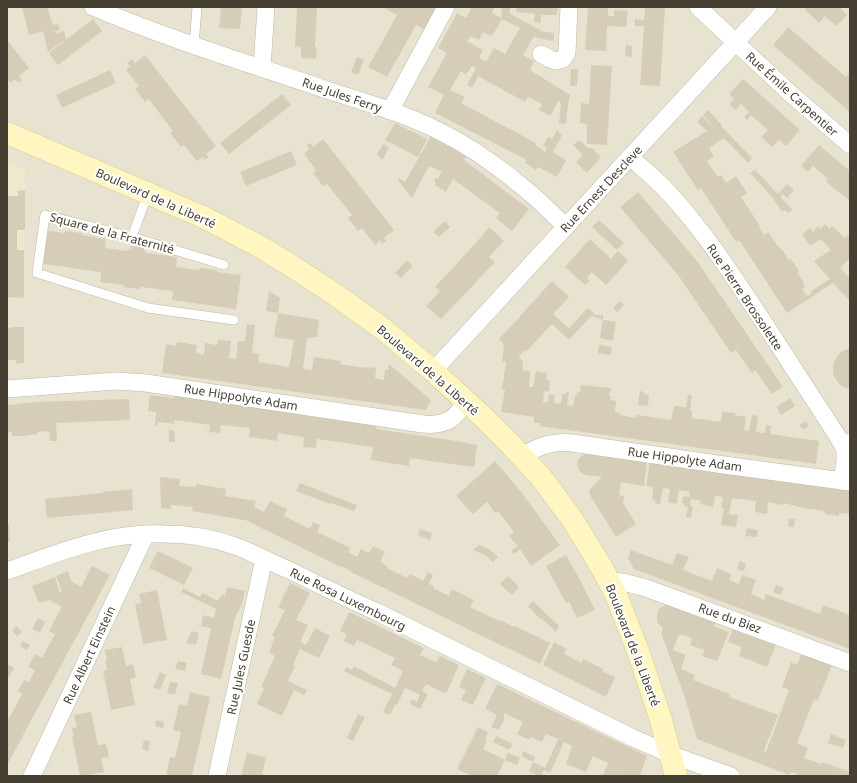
<svg xmlns="http://www.w3.org/2000/svg" width="857" height="783" font-family="'Noto Sans',sans-serif">
<rect width="100%" height="100%" fill="#f3f0e3"/>
<rect fill="#e8e3d1" x="7" y="7" width="843" height="769"/>
<polygon fill="#eee8cc" points="7,162 25,169 24,298 7,297"/>
<g fill="#d6cdb8" fill-rule="evenodd">
<polygon points="22,7 47,7 53,25 58,23 60,30 55,31 56,34 64,31 66,39 48,52 43,31 29,35"/>
<polygon points="221,7 242,7 240,29 219,28"/>
<polygon points="297,7 317,7 315,47 317,47 316,59 301,58 301,47 295,46"/>
<polygon points="383,7 437,7 425,30 416,25 387,77 368,67 397,15"/>
<path d="M 472,7 L 495,7 L 492,13 L 501,18 L 502,7 L 510,7 L 510,14 L 540,30 L 540,31 L 554,33 L 554,41 L 540,39 L 534,36 L 523,55 L 534,61 L 530,70 L 570,95 L 568,105 L 566,124 L 559,123 L 561,104 L 559,100 L 550,116 L 539,110 L 542,104 L 528,97 L 525,102 L 478,76 L 472,88 L 467,85 L 476,68 L 472,66 L 468,72 L 465,74 L 461,71 L 450,90 L 465,97 L 461,103 L 536,143 L 535,145 L 545,152 L 547,148 L 543,146 L 548,137 L 552,139 L 557,130 L 562,135 L 553,152 L 566,160 L 557,177 L 538,167 L 536,170 L 525,163 L 527,160 L 435,113 L 444,95 L 428,87 L 447,53 L 438,48 L 457,13 L 466,18 ZM 502,19 L 520,28 L 505,54 L 494,48 L 486,62 L 479,58 L 483,50 L 470,43 L 467,42 L 471,36 L 479,40 L 483,32 L 491,36 L 493,33 L 494,33 Z"/>
<polygon points="517,7 558,7 557,15 541,15 541,23 534,22 535,14 516,12"/>
<polygon points="588,7 608,7 608,16 614,16 614,10 628,11 626,27 607,26 606,51 585,50"/>
<polygon points="645,7 665,8 660,86 640,85 644,26 635,26 635,19 644,20"/>
<polygon points="807,7 839,7 847,15 836,26 825,16 819,23 805,10"/>
<polygon points="93,19 102,31 58,65 49,53"/>
<polygon points="788,27 846,77 850,72 850,112 773,45"/>
<polygon points="7,40 29,68 19,76 22,80 18,83 15,79 10,83 7,79"/>
<polygon points="626,45 632,46 632,57 625,56"/>
<polygon points="145,55 216,146 206,154 209,157 205,160 203,157 197,161 184,145 181,147 170,133 173,131 154,106 149,99 145,102 135,89 139,86 126,70 130,67 127,63 132,59 135,63"/>
<polygon points="357,57 364,60 358,75 351,72"/>
<polygon points="591,65 612,66 607,145 587,144 587,124 580,123 581,103 589,104"/>
<polygon points="571,69 578,69 577,86 570,86"/>
<polygon points="110,70 116,83 62,108 56,95"/>
<polygon points="743,79 800,130 786,146 779,140 772,147 761,137 768,130 751,115 747,120 744,117 749,112 741,104 735,110 729,104 734,99 729,94"/>
<polygon points="282,94 291,105 229,154 220,143"/>
<polygon points="708,110 722,125 721,126 752,158 748,163 724,138 709,148 714,156 707,161 718,177 721,175 726,183 736,176 747,193 741,197 760,226 759,227 764,235 768,232 780,249 781,248 789,260 791,259 799,271 797,272 804,283 804,288 802,289 807,296 812,293 811,291 830,279 814,261 831,250 821,239 810,246 802,234 810,228 813,232 818,226 820,229 825,224 830,229 832,226 845,238 850,233 850,258 840,268 850,279 850,301 833,283 787,313 739,240 736,242 701,188 698,190 673,152 707,131 697,122 702,116 717,131 703,115"/>
<polygon points="395,123 427,139 418,157 385,140"/>
<polygon points="431,136 466,156 464,160 529,209 512,231 496,218 500,213 453,179 446,192 435,185 436,182 434,181 436,177 438,179 442,172 429,166 412,198 398,180 399,178 405,182"/>
<polygon points="323,139 394,230 384,238 386,241 382,244 380,240 375,245 362,228 358,231 348,218 352,215 339,199 327,184 323,186 313,173 316,170 304,154 309,149 307,145 310,143 313,147"/>
<polygon points="579,140 588,148 592,148 601,157 587,173 576,162 583,155 573,145"/>
<polygon points="383,144 389,148 382,160 377,154"/>
<polygon points="819,145 850,171 850,201 826,182 828,179 813,166 808,172 801,166"/>
<polygon points="291,151 297,165 246,186 240,172"/>
<polygon points="755,170 778,194 787,184 794,190 787,198 783,194 780,197 793,210 788,213 785,210 782,212 773,198 750,173"/>
<polygon points="25,190 25,229 23,230 17,230 17,250 24,250 24,298 7,297 7,261 8,261 8,250 7,250 7,196 18,196 18,191"/>
<polygon points="638,192 697,261 783,387 772,394 755,370 752,373 736,350 731,353 678,275 620,207"/>
<polygon points="599,220 624,243 617,250 592,227"/>
<polygon points="445,221 450,227 439,237 433,232"/>
<polygon points="489,227 504,241 489,257 495,262 441,319 426,306 440,291 435,287 462,258 482,236"/>
<polygon points="48,231 65,233 65,231 82,233 82,235 106,239 105,248 128,251 128,249 130,249 131,246 144,247 144,251 146,251 146,253 177,257 176,267 199,270 200,268 217,270 217,272 241,275 236,309 172,300 173,291 141,287 140,289 123,287 124,285 100,282 101,272 43,264"/>
<polygon points="590,239 611,259 618,251 628,261 606,285 592,272 587,278 590,281 585,285 565,267"/>
<polygon points="407,260 413,266 401,278 395,273"/>
<polygon points="552,281 569,297 553,314 569,328 588,308 596,315 603,315 603,320 591,316 569,340 552,324 527,351 525,350 520,355 519,357 523,362 523,370 530,371 529,387 533,387 536,371 547,373 546,380 549,380 549,383 550,384 549,392 544,391 543,402 548,402 549,394 555,395 554,403 561,404 562,394 566,394 566,392 569,392 567,405 573,406 575,396 577,396 577,392 580,393 581,385 611,388 610,393 609,393 609,395 611,396 610,400 616,401 615,412 620,413 620,415 636,418 637,415 671,420 674,406 686,407 688,395 692,396 690,410 692,411 692,418 721,422 722,412 735,413 735,415 746,417 744,430 749,431 752,415 758,416 756,432 765,433 766,425 771,426 770,434 819,441 816,464 539,426 540,423 534,423 534,417 501,412 505,390 502,390 506,362 502,361 504,345 499,339 513,324 521,316 520,316"/>
<polygon points="269,291 280,298 278,313 266,311"/>
<polygon points="620,301 624,305 617,312 613,308"/>
<polygon points="278,313 319,320 317,337 307,338 303,369 312,370 314,357 341,361 340,364 364,368 365,367 376,368 375,378 384,380 385,369 388,370 389,364 431,400 426,410 162,373 166,344 176,346 177,342 197,345 196,353 204,355 205,343 217,345 218,340 231,341 229,358 236,359 238,341 245,341 247,324 255,325 252,353 259,354 258,362 289,367 294,340 274,337"/>
<polygon points="603,320 616,322 613,341 600,338"/>
<polygon points="11,327 24,327 24,363 16,364 16,360 7,360 7,328 11,328"/>
<polygon points="599,345 612,347 611,355 598,353"/>
<polygon points="850,348 850,390 843,387 839,384 837,381 833,374 833,365 836,358 841,352"/>
<polygon points="640,391 644,392 644,394 649,395 648,406 638,405"/>
<polygon points="150,395 174,398 174,396 376,424 376,429 469,443 469,444 477,445 474,467 410,458 409,466 389,463 371,460 373,447 317,439 316,448 303,447 304,437 278,433 277,441 249,437 250,428 221,425 220,433 209,432 210,425 174,420 175,424 158,422 157,426 155,425 156,412 148,411"/>
<polygon points="790,398 795,406 781,415 776,407"/>
<polygon points="129,399 130,420 56,423 57,441 50,441 49,431 38,432 38,434 25,436 12,436 12,432 7,433 7,405 35,402"/>
<polygon points="806,421 809,426 803,430 799,425"/>
<polygon points="169,430 174,430 175,442 169,442"/>
<polygon points="587,454 647,462 644,486 621,482 619,495 624,496 623,503 636,524 616,537 603,516 591,497 589,490 602,477 585,475 581,473 579,470 577,465 578,459 583,455"/>
<polygon points="495,461 522,493 560,545 531,566 520,549 514,554 511,551 518,546 509,536 514,532 498,511 495,513 487,502 473,514 456,496"/>
<polygon points="650,462 850,490 850,514 839,513 839,516 825,514 825,511 797,507 797,506 783,503 783,505 768,502 767,514 755,512 756,501 732,498 729,514 738,515 736,527 721,525 724,508 721,507 723,497 715,496 713,507 700,504 701,501 691,499 690,506 693,506 691,518 686,517 688,507 684,506 684,503 682,503 683,496 689,497 690,492 679,490 677,504 668,502 670,489 663,488 660,504 655,503 655,500 652,500 653,487 646,486"/>
<polygon points="160,477 180,479 179,486 196,487 196,484 226,489 225,496 256,501 254,507 264,512 270,501 287,509 284,516 310,529 313,522 320,525 317,532 350,548 348,552 357,557 361,549 369,553 373,546 385,552 380,562 388,566 387,568 407,578 410,574 423,581 428,572 433,575 429,584 434,586 433,588 449,596 452,589 474,600 470,607 499,621 500,620 514,627 515,626 550,643 540,664 351,572 351,571 341,566 341,567 249,522 249,521 192,511 193,507 171,505 171,509 161,508"/>
<polygon points="300,483 351,503 357,505 354,511 331,503 330,504 296,491"/>
<polygon points="132,489 133,510 47,518 45,499 103,493 103,492"/>
<polygon points="789,518 795,519 794,527 788,526"/>
<polygon points="7,525 9,525 10,541 7,542"/>
<polygon points="747,528 758,530 757,537 745,536"/>
<polygon points="420,529 432,533 430,540 418,535"/>
<polygon points="479,545 490,550 498,557 493,562 485,555 473,550"/>
<polygon points="631,550 672,565 677,553 689,557 683,570 712,581 717,568 731,574 729,580 739,584 742,575 756,580 751,594 764,600 766,594 820,614 823,605 850,615 850,649 634,569 628,558"/>
<polygon points="158,551 193,568 184,585 149,568"/>
<polygon points="566,555 579,578 595,610 577,618 569,601 566,603 546,566"/>
<polygon points="740,561 746,564 744,571 737,569"/>
<polygon points="92,566 110,575 7,765 7,722 22,694 18,691 24,680 29,682 35,670 28,667 35,654 42,658 55,634 49,631 62,607 51,601 51,600 39,603 32,586 55,577 60,593 62,592 56,576 68,571 71,581 81,587"/>
<polygon points="508,576 519,587 512,595 500,584"/>
<polygon points="290,583 310,593 296,620 308,625 300,642 306,645 315,628 330,636 319,658 300,649 293,665 295,666 288,681 307,690 304,695 294,690 282,716 257,704 264,688 261,687 275,656 269,653 272,646 271,645 275,637 272,636 285,610 278,607"/>
<polygon points="776,585 784,588 781,595 773,592"/>
<polygon points="227,587 245,591 242,604 235,618 221,679 201,674 211,628 201,626 203,615 214,618 216,609 181,592 183,588 200,597 202,593 218,601 222,594 225,596"/>
<polygon points="157,590 167,640 143,644 135,604 141,603 139,594"/>
<polygon points="533,601 559,626 556,632 541,618 540,619 528,606"/>
<polygon points="666,605 671,605 716,622 714,626 729,632 717,661 702,656 705,650 690,645 692,638 679,634 673,650 686,655 681,669 695,675 693,680 730,694 729,697 778,715 764,751 766,752 789,690 782,687 791,662 797,665 802,653 832,665 818,700 814,699 797,743 808,748 804,758 821,764 822,762 850,772 850,776 797,776 798,774 791,772 789,775 697,739 684,695 661,633 663,628 657,622 657,617 658,611 660,608"/>
<polygon points="349,612 424,648 420,655 436,662 440,656 459,665 446,694 426,684 422,691 428,694 420,709 410,704 412,699 417,702 420,695 405,688 397,705 395,704 390,715 383,712 392,694 344,671 346,667 352,670 354,666 395,688 403,671 391,665 395,658 357,640 354,646 344,641 347,635 340,631"/>
<polygon points="38,618 45,622 40,633 32,629"/>
<polygon points="16,626 22,632 17,636 12,630"/>
<polygon points="733,628 776,644 767,667 739,656 742,647 728,642"/>
<polygon points="192,631 199,633 196,645 186,643"/>
<polygon points="23,641 30,645 27,650 20,646"/>
<polygon points="554,642 567,649 564,654 582,663 583,659 603,669 602,671 615,677 606,697 543,665"/>
<polygon points="122,647 126,666 133,664 136,677 130,679 135,705 111,710 103,671 107,670 105,661 107,661 105,650"/>
<polygon points="178,661 187,663 185,671 175,669"/>
<polygon points="7,664 14,668 8,678 7,678"/>
<polygon points="467,669 486,678 473,705 461,700 466,690 459,687"/>
<polygon points="160,672 166,675 160,690 154,688 153,688"/>
<polygon points="170,682 178,683 175,695 167,693"/>
<polygon points="497,684 647,756 640,776 619,776 615,774 614,776 603,776 608,763 593,756 586,772 566,764 572,746 564,742 550,773 544,770 541,776 538,776 529,771 533,762 521,756 524,751 535,757 533,762 545,768 558,739 546,734 542,742 531,737 529,740 517,734 523,722 504,713 504,720 499,730 491,727 497,715 485,709"/>
<polygon points="190,692 210,697 192,776 166,776 170,757 175,758 181,732 173,730 179,704 187,706"/>
<polygon points="91,712 98,745 106,744 109,757 101,758 104,772 84,776 80,776 72,737 74,736 72,728 77,727 74,715"/>
<polygon points="358,714 365,717 353,741 347,738"/>
<polygon points="156,720 164,722 163,728 155,726"/>
<polygon points="478,727 488,732 485,739 487,739 483,749 505,760 497,776 470,776 470,775 457,769"/>
<polygon points="831,734 846,740 843,748 828,743"/>
<polygon points="496,736 513,744 509,750 493,742"/>
<polygon points="144,740 150,741 148,751 142,749"/>
<polygon points="247,753 266,757 262,776 241,776"/>
<polygon points="508,753 520,758 517,765 505,760"/>
</g>
<g fill="none" stroke-linecap="round" stroke-linejoin="round">
<g stroke="#bfb9a6" stroke-width="10">
<g id="lane">
<polyline points="194,45 197,7"/>
<polyline points="132,237 148,193"/>
<polyline points="224,265 132,237 45,215 37,273 148,308 234,320"/>
</g>
</g>
<g stroke="#bfb9a6" stroke-width="18">
<g id="street">
<path d="M 93,7 C 170,40 251,64 330,91 C 367,103 406,114 441,132 C 469,146 495,164 519,184 C 536,197 551,212 566,227"/>
<polyline points="698,7 792,95 850,145"/>
<polyline points="541,54 550,59 556,61 563,59 567,53 569,7"/>
<polyline points="262,68 266,7"/>
<polyline points="390,111 446,7"/>
<path d="M 630,157 C 642,168 655,178 666,190 C 701,227 729,270 757,312 C 784,354 811,396 838,437 L 845,449"/>
<polyline points="433,371 768,7"/>
<path d="M 7,389 L 116,381 L 146,383 L 423,424 C 432,425 443,424 451,419 C 457,415 462,407 466,402"/>
<path d="M 522,456 C 539,446 552,441 572,443 L 724,465 L 850,482"/>
<polyline points="842,481 845,461 845,449 850,442"/>
<path d="M 7,571 C 60,552 107,532 165,534 C 188,534 213,538 235,546 C 254,553 272,563 291,571 C 319,585 348,599 377,612 C 462,654 548,696 633,738 L 672,755 L 731,776"/>
<polyline points="609,581 623,582 646,588 850,663"/>
<polyline points="32,776 146,534"/>
<polyline points="217,776 264,559"/>
</g>
</g>
<g stroke="#d6cb8f" stroke-width="23">
<polyline id="secondary" points="7,133 203,217 257,245 287,263 336,295 383,329 433,371 480,414 513,447 540,476 572,519 602,568 616,595 638,651 661,720 676,776"/>
</g>
<use href="#lane" stroke="#fff" stroke-width="9"/>
<use href="#street" stroke="#fff" stroke-width="17"/>
<use href="#secondary" stroke="#fff6c2" stroke-width="22"/>
</g>
<g text-anchor="middle" dominant-baseline="central" stroke-width="4" stroke-linejoin="round" paint-order="stroke">
<g font-size="12" fill="#464033" stroke="#fff">
<text transform="translate(792 94) rotate(42)">Rue Émile Carpentier</text>
<text transform="translate(342 95) rotate(19)">Rue Jules Ferry</text>
<text transform="translate(601 189) rotate(-47)">Rue Ernest Descleve</text>
<text transform="translate(156 198) rotate(24)">Boulevard de la Liberté</text>
<text transform="translate(112 233) rotate(15)">Square de la Fraternité</text>
<text transform="translate(745 297) rotate(56)">Rue Pierre Brossolette</text>
<text transform="translate(428 370) rotate(41)">Boulevard de la Liberté</text>
<text transform="translate(241 397) rotate(9)">Rue Hippolyte Adam</text>
<text transform="translate(685 459) rotate(8)">Rue Hippolyte Adam</text>
<text transform="translate(348 599) rotate(26)">Rue Rosa Luxembourg</text>
<text transform="translate(730 618) rotate(20)">Rue du Biez</text>
<text transform="translate(633 645) rotate(69)">Boulevard de la Liberté</text>
<text transform="translate(89 655) rotate(-65)">Rue Albert Einstein</text>
<text transform="translate(241 667) rotate(-78)">Rue Jules Guesde</text>
</g>
</g>
<rect width="857" height="783" fill="none" stroke="#464033" stroke-width="16"/>
</svg>
